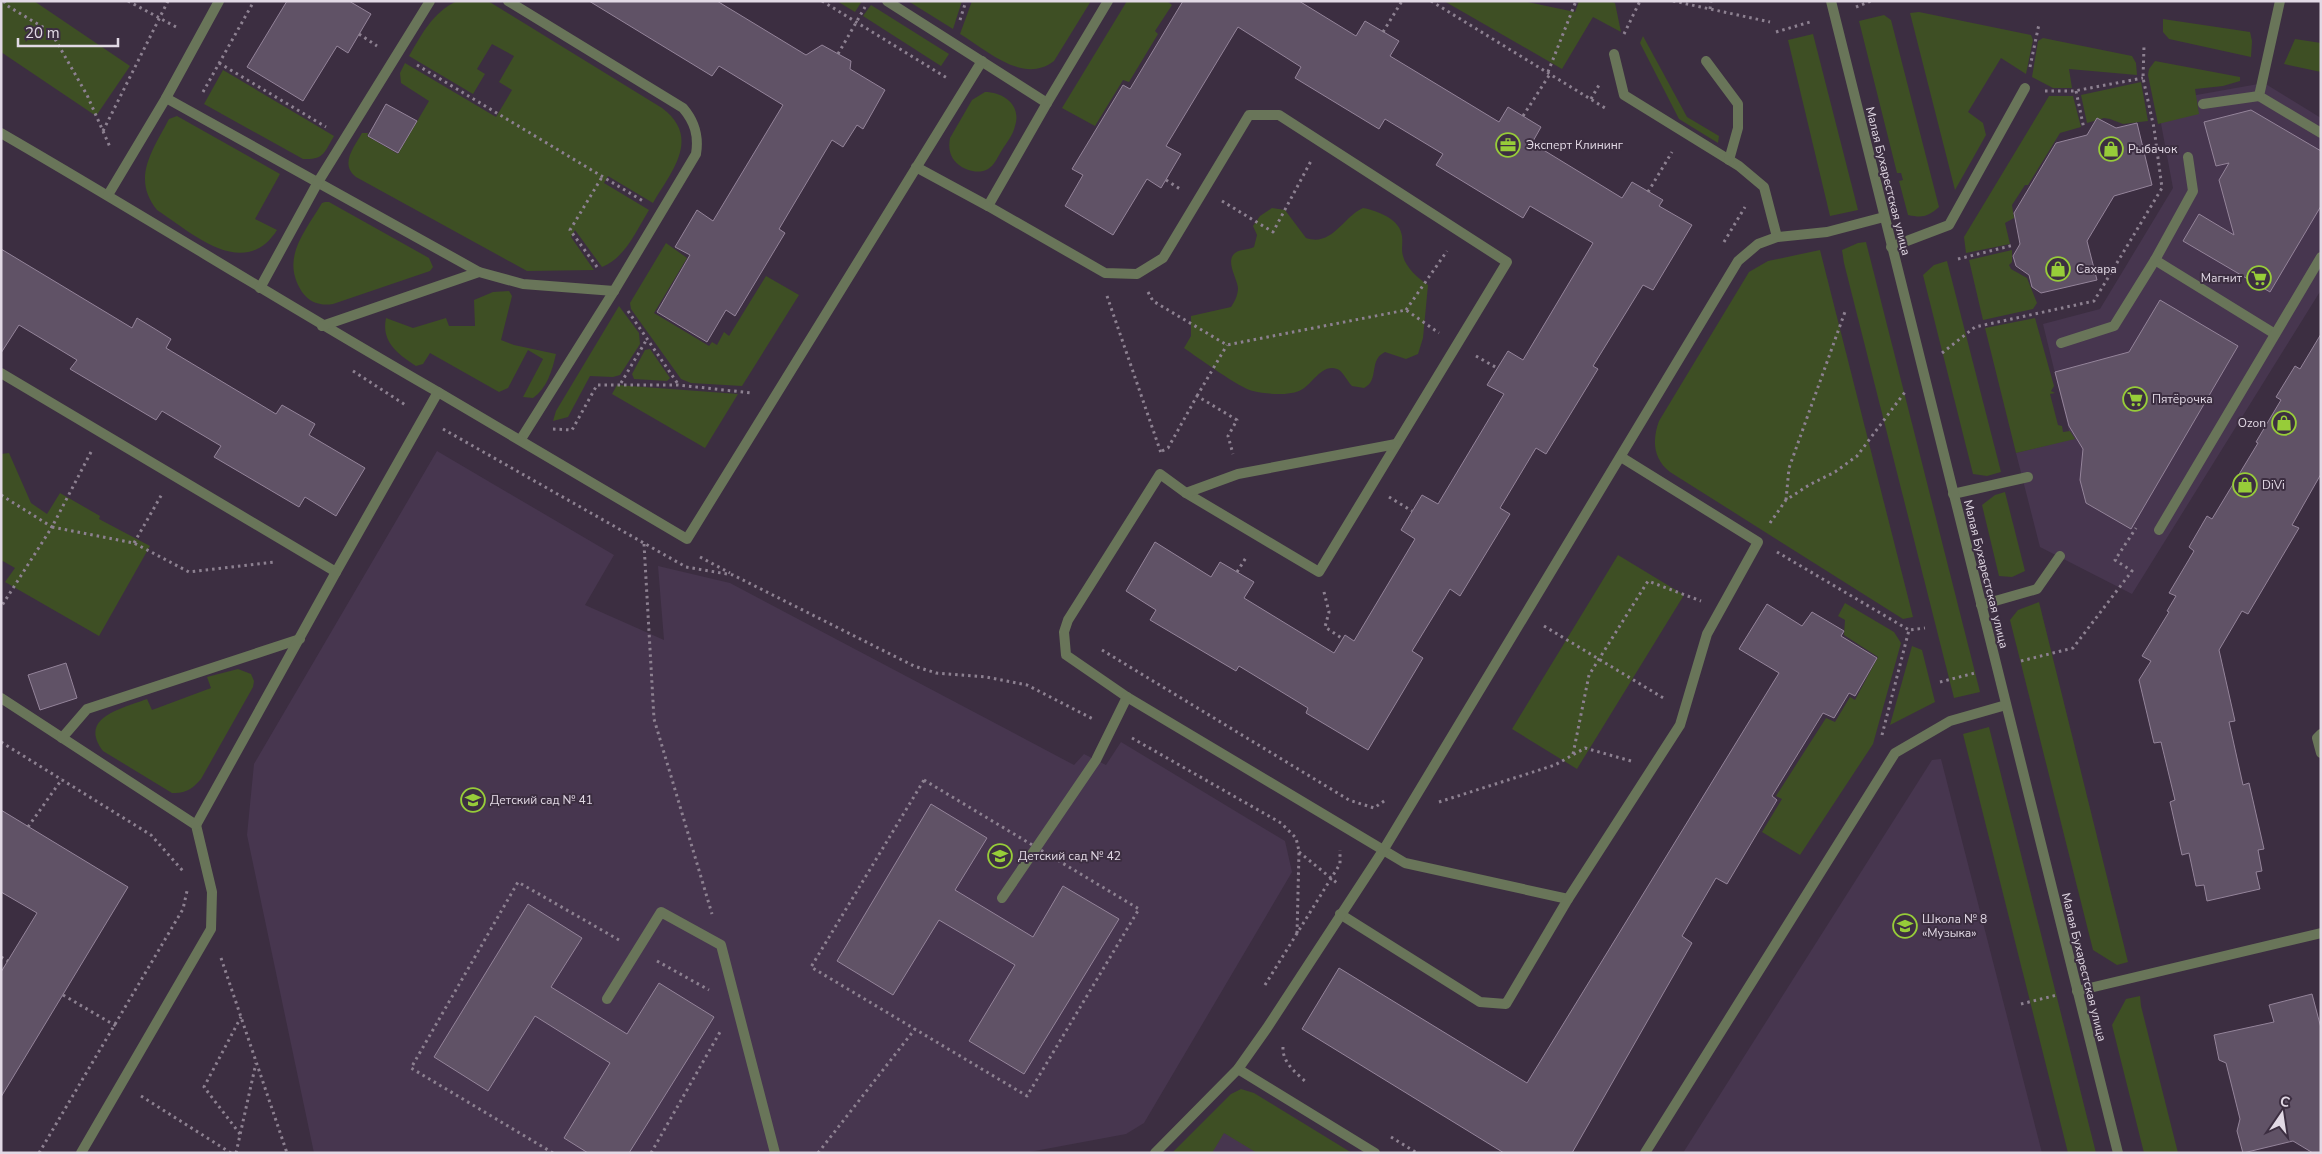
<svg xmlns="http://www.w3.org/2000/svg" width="2322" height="1154" font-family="'Nunito Sans',sans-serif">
<rect width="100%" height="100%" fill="#3c2e41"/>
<g fill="#47364f">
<polygon points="2264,83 2321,118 2321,290 2132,594 2040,547 2016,453 2071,439 2043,324 2100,309 2173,188 2157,102"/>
<polygon points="437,451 614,555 585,605 664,640 658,566 730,583 1074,765 1084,754 1106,765 1121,742 1285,841 1292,872 1144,1123 1126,1134 1024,1153 314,1153 247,835 254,764"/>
<polygon points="1941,759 2042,1153 1683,1153 1932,760"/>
<polygon points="1229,1112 1296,1153 1204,1153"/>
</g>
<g fill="#3e4f24">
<polygon points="1,1 34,1 130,66 96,116 1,52"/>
<path d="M 457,1 L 488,1 L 662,108 C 702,138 671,172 653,203 L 608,176 L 604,183 L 649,210 C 636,231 626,257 602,267 L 575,230 L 571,237 L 594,270 L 527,271 L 356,177 C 339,164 355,146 362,133 L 368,133 L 367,136 L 398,154 L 429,101 L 401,83 L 400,73 L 405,63 L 496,117 L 512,90 L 499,82 L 514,56 L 492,44 L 477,69 L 485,74 L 473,94 L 409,56 C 422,34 433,12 457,1 Z"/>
<polygon points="837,1 862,1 855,12"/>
<polygon points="908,1 962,1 953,29"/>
<path d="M 972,1 L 1091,1 L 1054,61 C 1023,85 987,50 960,34 Z"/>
<polygon points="1127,1 1167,1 1172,5 1155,31 1158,34 1129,82 1123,80 1095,126 1062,108"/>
<polygon points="1444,1 1523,1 1575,12 1579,1 1609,1 1615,3 1621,32 1593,17 1562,69"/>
<polygon points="871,5 949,54 941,66 863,16"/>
<polygon points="1919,12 2031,35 2033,40 2026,74 2001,58 1968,112 1983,123 1986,135 1955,190 1910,13"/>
<path d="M 1884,15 L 1891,20 L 1939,207 C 1927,217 1923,218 1908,215 L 1899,181 L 1903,180 L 1901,173 L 1897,173 L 1859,21 Z"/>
<polygon points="2163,19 2250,32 2252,41 2251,57 2169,39 2163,32"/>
<polygon points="1813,34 1858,210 1830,216 1788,40"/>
<polygon points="1643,36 1687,117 1719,136 1718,143 1679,119 1640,43"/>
<polygon points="2043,38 2132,56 2136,63 2137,75 2069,69 2072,88 2053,88 2032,77 2038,41"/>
<polygon points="2295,39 2321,43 2321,72 2284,64"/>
<polygon points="2155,61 2240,77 2240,81 2223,86 2195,89 2199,114 2158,124 2148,75 2149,69"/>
<path d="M 223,70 L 334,136 C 324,153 324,160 303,159 L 204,104 Z"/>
<polygon points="2141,82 2148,121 2123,124 2110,119 2104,118 2087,123 2081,95"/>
<path d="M 985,92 C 1003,92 1022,105 1015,126 C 1013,135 1007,142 1002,150 C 998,156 995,165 988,169 C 979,174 967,171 959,165 C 950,158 948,149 950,138 L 972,100 Z"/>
<polygon points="2049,96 2073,96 2081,127 2060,133 2028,185 2025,185 2012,205 2014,218 2005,223 2010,244 1966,253 1964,237"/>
<path d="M 177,116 L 280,174 L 255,219 L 277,230 C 244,282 191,232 157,210 C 131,178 153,150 169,119 Z"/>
<path d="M 325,202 L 329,202 L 429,258 L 433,267 L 430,271 L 333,304 C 321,306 310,303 302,292 C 280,258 305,232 322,203 Z"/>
<path d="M 1272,208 L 1285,210 L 1306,238 C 1332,247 1343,217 1363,208 C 1378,211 1400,219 1402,236 C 1403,243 1401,249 1403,256 C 1406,268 1418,278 1428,285 L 1423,338 L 1418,354 L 1406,359 L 1385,352 C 1368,360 1380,380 1364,388 L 1352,386 C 1347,381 1343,371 1337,369 C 1321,363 1312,386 1299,391 C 1286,396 1266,394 1253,391 C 1241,389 1197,357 1184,348 L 1191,336 L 1191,316 L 1231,307 C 1235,301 1238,295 1238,288 C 1237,278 1225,261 1235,253 C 1240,249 1248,250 1254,247 L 1257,235 L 1253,226 L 1260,216 Z"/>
<polygon points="1866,242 1980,692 1954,698 1844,263 1842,250 1858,243"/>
<polygon points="666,243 687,258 654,313 709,346 712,342 717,345 724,332 729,336 766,276 799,295 742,386 691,383 681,379 631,309 630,303"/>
<path d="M 1820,250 L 1913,617 L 1903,619 L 1670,472 C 1653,459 1652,440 1659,421 L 1749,272 L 1768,261 Z"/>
<polygon points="2012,250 2012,262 2009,265 2011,269 2027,278 2037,303 2033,309 1983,320 1969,260"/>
<polygon points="1947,261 2001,472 1987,476 1973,474 1923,275 1934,265"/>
<path d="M 509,291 L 512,296 L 501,340 L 514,345 L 556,354 C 552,371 547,388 533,398 L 523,397 L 543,359 L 528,350 L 508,388 L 499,392 L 430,353 L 423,364 L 416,366 C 398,354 381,342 386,318 L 413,328 L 446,318 L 449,326 L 475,326 L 474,300 L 493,292 Z"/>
<polygon points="619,306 639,333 640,344 620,375 613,377 590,376 568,417 553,421 556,411"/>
<polygon points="2035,318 2054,386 2051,391 2055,393 2050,394 2058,425 2062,426 2063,432 2070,431 2075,439 2016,453 1985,328"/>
<polygon points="650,349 670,378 667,381 634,379 632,374 645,350"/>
<polygon points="617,385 738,394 705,448 612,394"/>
<polygon points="9,453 31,503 47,514 60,493 100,516 99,519 150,546 99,636 5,582 15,568 1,560 1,454"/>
<polygon points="2005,492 2025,571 2012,577 1999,576 1982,505 1995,495"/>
<polygon points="1618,555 1684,595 1577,769 1512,729"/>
<polygon points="2039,602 2128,962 2117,965 2093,950 2010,620 2018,610"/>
<polygon points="1845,603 1894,632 1901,643 1873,744 1800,855 1762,832 1782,799 1776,796 1826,718 1835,722 1850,697 1855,700 1878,657 1844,635 1845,620 1838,616"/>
<polygon points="1912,646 1922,650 1935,702 1890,725"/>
<path d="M 238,669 L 251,674 L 254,681 L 253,687 L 201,779 C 193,788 186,794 172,793 L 103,751 C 77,717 124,708 147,699 L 152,710 L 211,688 L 207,677 Z"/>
<polygon points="1989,727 2096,1153 2068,1153 1963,734"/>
<polygon points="2140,996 2141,1006 2178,1153 2144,1153 2112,1025 2126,999"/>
<polygon points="1241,1089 1254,1093 1352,1153 1257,1153 1224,1133 1212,1153 1172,1153 1231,1094"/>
</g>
<g fill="#605266" stroke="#94849a">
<polygon points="287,1 349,1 371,14 348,53 337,46 303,101 247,67"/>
<polygon points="589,1 717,1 806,55 822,45 851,61 850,69 885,90 863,129 857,125 843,147 832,140 779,229 785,233 735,316 726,310 707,342 657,312 690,255 675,247 697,210 713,221 783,105 719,66 712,76"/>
<polygon points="1183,1 1299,1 1356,36 1365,21 1399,41 1390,56 1499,122 1508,107 1541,127 1532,143 1622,198 1632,182 1663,200 1659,206 1692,225 1653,290 1643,285 1593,366 1598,369 1546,454 1536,448 1500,508 1510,514 1460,596 1450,589 1412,651 1423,658 1368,750 1306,713 1308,708 1239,666 1236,671 1150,620 1156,610 1126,591 1155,542 1211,577 1220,562 1254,582 1244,598 1334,653 1345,635 1354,641 1415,539 1401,530 1422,495 1438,504 1504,394 1487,385 1508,351 1523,360 1593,243 1530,206 1523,218 1436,165 1443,154 1385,119 1379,129 1295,78 1301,67 1238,27 1166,146 1181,154 1161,188 1147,179 1113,235 1065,206 1083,175 1072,169 1123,85 1130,89"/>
<polygon points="386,104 417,121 398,153 368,136"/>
<polygon points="2251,110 2321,151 2321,206 2270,292 2183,241 2199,214 2234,235 2219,180 2229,163 2216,166 2204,122"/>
<polygon points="2097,118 2116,128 2137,123 2152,185 2114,196 2087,241 2097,280 2041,293 2032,287 2029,275 2016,266 2013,256 2020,244 2014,213 2056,143 2087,135"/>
<polygon points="1,249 132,328 137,318 155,329 171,339 166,348 276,414 282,405 315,424 309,435 365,468 336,516 305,497 299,507 214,457 221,446 162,411 156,420 70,369 77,360 19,325 1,353"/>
<polygon points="2160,300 2238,346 2131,529 2086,503 2080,480 2083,449 2069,426 2055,372 2129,352"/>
<polygon points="2321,334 2321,474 2292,525 2299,528 2248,614 2242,611 2219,650 2235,721 2229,722 2243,785 2249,783 2264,849 2258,850 2262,871 2256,872 2260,889 2207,901 2204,885 2196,886 2189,853 2182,855 2170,802 2175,800 2161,742 2154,743 2139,680 2151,661 2142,656 2169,612 2167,611 2176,596 2169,593 2194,551 2189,547 2207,516 2212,519 2258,443 2256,442 2281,400 2276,397 2295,366 2300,369"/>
<polygon points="1767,604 1802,626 1812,612 1844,631 1841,636 1877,658 1855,696 1849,693 1834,718 1823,713 1772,796 1777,800 1727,884 1716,878 1682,936 1692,943 1572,1153 1504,1153 1302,1029 1339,968 1527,1083 1779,673 1739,649"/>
<polygon points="66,663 77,698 40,710 28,675"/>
<polygon points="931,804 987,838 955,890 1033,937 1063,886 1119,919 1024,1074 969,1041 1015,965 939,920 893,995 837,961"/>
<polygon points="1,810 128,887 1,1097 1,972 37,913 1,892"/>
<polygon points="528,904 582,938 551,987 627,1034 659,983 714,1017 629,1153 588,1153 564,1138 610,1063 535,1016 488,1091 434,1057"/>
<polygon points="2312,994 2321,1028 2321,1153 2313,1153 2293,1141 2243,1153 2237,1131 2240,1119 2226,1063 2219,1060 2214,1035 2274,1022 2269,1005"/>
</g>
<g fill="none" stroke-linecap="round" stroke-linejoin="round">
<g stroke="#8d8191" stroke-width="3" stroke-dasharray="2.5 4" stroke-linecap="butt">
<polyline points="4,1 6,5 51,32 87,95 110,147"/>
<polyline points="128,1 178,28"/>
<polyline points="822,1 947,78"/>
<polyline points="1431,1 1605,108"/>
<polyline points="1673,1 1770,22"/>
<polyline points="1856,7 1871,1"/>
<polyline points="1710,9 1711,1"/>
<polyline points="960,20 966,1"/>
<polyline points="1383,32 1402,1"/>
<polyline points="1776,32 1810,22"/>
<polyline points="359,34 377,46"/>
<polyline points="1624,34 1640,1"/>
<polyline points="838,54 865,7"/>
<polyline points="219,63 326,127"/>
<polyline points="417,65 643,201"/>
<polyline points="2030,67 2039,24"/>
<polyline points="1548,72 1576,1"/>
<polyline points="2045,91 2074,91 2143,78"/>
<polyline points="2076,91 2084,129"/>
<polyline points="203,92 254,1"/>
<polyline points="1591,99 1599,85"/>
<polyline points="1523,116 1550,74"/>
<polyline points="103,131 168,1"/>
<polyline points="1166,180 1180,189"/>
<polyline points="1648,192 1672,152"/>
<polyline points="1222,201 1273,232 1311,161"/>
<polyline points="1724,242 1745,207"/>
<polyline points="1958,259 2014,245"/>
<polyline points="597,267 570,230 602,177"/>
<polyline points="1148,292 1153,301 1227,345 1406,310 1439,333"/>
<polyline points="1107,296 1161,453"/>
<polyline points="1406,310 1447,251"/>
<polyline points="628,311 678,384"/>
<polyline points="1942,353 1975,327 2094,301 2162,188 2154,128 2143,78 2144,46"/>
<polyline points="1476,356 1497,368"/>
<polyline points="353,371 407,406"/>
<polyline points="621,383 647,339"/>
<polyline points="1197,396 1227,345"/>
<polyline points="443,429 686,567 733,575 914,666 936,673 986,677 1027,685 1093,719"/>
<polyline points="553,429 572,430 597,385 678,385 752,393"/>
<polyline points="1162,451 1168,448 1197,396 1237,420 1228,436 1233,454"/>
<polyline points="91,452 52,527 134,543 189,572 275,562"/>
<polyline points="1,495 52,527 1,607"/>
<polyline points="1389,497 1412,511"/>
<polyline points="1786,500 1789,468 1846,309"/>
<polyline points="1770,523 1786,500 1809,485 1835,472 1857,456 1905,392"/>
<polyline points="134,543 162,494"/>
<polyline points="644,544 654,719 712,914"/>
<polyline points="1777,552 1909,630"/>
<polyline points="700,557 730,573"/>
<polyline points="1237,572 1247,556"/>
<polyline points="1324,592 1329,612 1325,627 1343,639"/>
<polyline points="1544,626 1665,699"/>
<polyline points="1102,650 1349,800 1374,808 1387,799"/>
<polyline points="2021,661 2073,648 2132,571 2115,560 2136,528"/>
<polyline points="1940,682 1975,673"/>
<polyline points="1882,735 1909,630 1925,628"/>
<polyline points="1132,738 1281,823 1296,838 1299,851 1297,935"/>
<polyline points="1,742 151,835 183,871"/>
<polyline points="1573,754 1589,675 1648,581 1701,601"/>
<polygon points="924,780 1139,909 1027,1096 811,967"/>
<polyline points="1439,802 1555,765 1585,748 1631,761"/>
<polyline points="28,827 62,779"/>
<polyline points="1299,852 1337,883"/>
<polyline points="1,957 8,961"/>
<polyline points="221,958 287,1153"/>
<polyline points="657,961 709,990"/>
<polyline points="1265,985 1340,864 1340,850"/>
<polyline points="63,995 116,1026"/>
<polyline points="2021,1004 2057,995"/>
<path d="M 1283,1047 C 1282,1062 1296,1073 1306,1082"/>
<polyline points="141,1096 231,1153"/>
<polyline points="240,1134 204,1087 241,1017"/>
<polyline points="1391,1137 1417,1153"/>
<polyline points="39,1153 183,909 187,891"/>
<polyline points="236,1153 256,1063"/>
<polyline points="553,1153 411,1068 518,882 619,940"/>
<polyline points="651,1153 720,1032"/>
<polyline points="818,1153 915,1029"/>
</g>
<g stroke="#697559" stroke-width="10">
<path d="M 508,1 L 683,108 C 695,122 699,136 696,154 L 614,291 L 521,439"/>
<polyline points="887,1 1047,103"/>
<polyline points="1108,1 1047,103 988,206 1105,273 1137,274 1163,258 1249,115 1279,115 1507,262 1319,572 1186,493 1160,474 1068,620 1064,632 1066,655 1127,697 1405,863 1568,899"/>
<polyline points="2280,1 2259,96 2321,133"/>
<polyline points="1614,54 1624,95 1739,166 1764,187 1777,237"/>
<polyline points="1706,61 1738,104 1738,128 1729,160"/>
<polyline points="166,98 479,272"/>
<polyline points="2203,104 2259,96"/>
<path d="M 1,133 C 148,218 291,308 438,392"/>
<polyline points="916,167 988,206"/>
<polyline points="108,195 166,98 219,1"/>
<polyline points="1891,247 1949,225 2025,88"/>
<polyline points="2155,260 2275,334"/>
<polyline points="260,288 318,182 430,1"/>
<polyline points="322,326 479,272 523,284 614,291"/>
<polyline points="2061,343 2114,326 2155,260 2193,191 2188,157"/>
<polyline points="1,373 336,572 438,392 687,539 982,61"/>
<polyline points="1186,493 1238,474 1396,444"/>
<polyline points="1953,494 2028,477"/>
<polyline points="2159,530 2321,257"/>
<polyline points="1981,605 2037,589 2060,556"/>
<polyline points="1,698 196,825 212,892 211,929 81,1153"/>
<polyline points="2321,734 2317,738 2321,753"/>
<polyline points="62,738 87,709 300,639"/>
<polyline points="196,825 336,572"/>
<polyline points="1002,898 1096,760 1127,697"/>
<polyline points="1340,914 1480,1002 1506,1004 1568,899 1680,725 1707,634 1758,542 1621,457"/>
<polyline points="2077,991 2321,933"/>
<polyline points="607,999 661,912 721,945 775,1153"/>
<polyline points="1238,1069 1375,1153"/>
<polyline points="1155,1153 1238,1069 1267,1028 1384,849 1738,261 1758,244 1777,237 1827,232 1884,217"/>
<polyline points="1645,1153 1895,753 1950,721 2006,705"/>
</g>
<polyline stroke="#697559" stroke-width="10" points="1831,1 2118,1153"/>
</g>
<defs>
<g id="office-ring" transform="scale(1.25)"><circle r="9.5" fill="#3c2e41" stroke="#97cc39" stroke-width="1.5"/><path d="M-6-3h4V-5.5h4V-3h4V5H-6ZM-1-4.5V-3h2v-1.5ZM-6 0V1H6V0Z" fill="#97cc39"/></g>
<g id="shop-ring" transform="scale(1.25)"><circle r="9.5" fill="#3c2e41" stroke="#97cc39" stroke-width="1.5"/><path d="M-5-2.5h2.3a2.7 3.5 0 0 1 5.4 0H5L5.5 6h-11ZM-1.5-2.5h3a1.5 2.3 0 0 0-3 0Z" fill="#97cc39"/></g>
<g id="supermarket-ring" transform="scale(1.25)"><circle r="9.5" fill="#3c2e41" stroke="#97cc39" stroke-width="1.5"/><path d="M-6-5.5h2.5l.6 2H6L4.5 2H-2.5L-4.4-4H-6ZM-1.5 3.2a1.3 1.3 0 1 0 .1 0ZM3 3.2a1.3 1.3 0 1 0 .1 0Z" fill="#97cc39"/></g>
<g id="school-ring" transform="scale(1.25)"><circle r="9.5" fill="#3c2e41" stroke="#97cc39" stroke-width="1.5"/><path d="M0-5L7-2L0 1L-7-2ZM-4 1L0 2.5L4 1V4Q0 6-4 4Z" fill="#97cc39"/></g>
</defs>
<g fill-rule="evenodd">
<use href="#office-ring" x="1508" y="145"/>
<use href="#shop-ring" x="2111" y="149"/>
<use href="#shop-ring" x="2058" y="269"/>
<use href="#supermarket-ring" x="2259" y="278"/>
<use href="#supermarket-ring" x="2135" y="399"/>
<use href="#shop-ring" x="2284" y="423"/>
<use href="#shop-ring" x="2245" y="485"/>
<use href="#school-ring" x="473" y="800"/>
<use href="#school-ring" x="1000" y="856"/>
<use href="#school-ring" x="1905" y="926"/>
</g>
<g text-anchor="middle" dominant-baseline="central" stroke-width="4" stroke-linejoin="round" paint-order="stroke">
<g font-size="12" fill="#e2d9e5" stroke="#3c2e41" text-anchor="start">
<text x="1526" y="145">Эксперт Клининг</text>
<text x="2128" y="149">Рыбачок</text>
<text x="2076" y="269">Сахара</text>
<text x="2242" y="278" text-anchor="end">Магнит</text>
<text x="2152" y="399">Пятёрочка</text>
<text x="2266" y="423" text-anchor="end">Ozon</text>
<text x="2262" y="485">DiVi</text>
<text x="490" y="800">Детский сад № 41</text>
<text x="1018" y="856">Детский сад № 42</text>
<text x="1922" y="919">Школа № 8<tspan x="1922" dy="14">«Музыка»</tspan></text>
</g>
<g font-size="12" fill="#e2d9e5" stroke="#3c2e41">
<text transform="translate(1888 181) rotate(76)">Малая Бухарестская улица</text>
<text transform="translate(1986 574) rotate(76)">Малая Бухарестская улица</text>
<text transform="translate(2084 967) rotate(76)">Малая Бухарестская улица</text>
</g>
</g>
<rect width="2322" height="1154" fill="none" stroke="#e2d9e5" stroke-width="5"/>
<g transform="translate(2282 1114) rotate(13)" stroke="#3c2e41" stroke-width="4" paint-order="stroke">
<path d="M0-4L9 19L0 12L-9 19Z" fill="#e2d9e5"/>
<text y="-8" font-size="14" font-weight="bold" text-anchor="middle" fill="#e2d9e5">С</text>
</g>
<path d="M18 38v8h100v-8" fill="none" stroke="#e2d9e5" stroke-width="2.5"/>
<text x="25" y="38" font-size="15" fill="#e2d9e5" stroke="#3c2e41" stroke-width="4" paint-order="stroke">20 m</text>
</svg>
